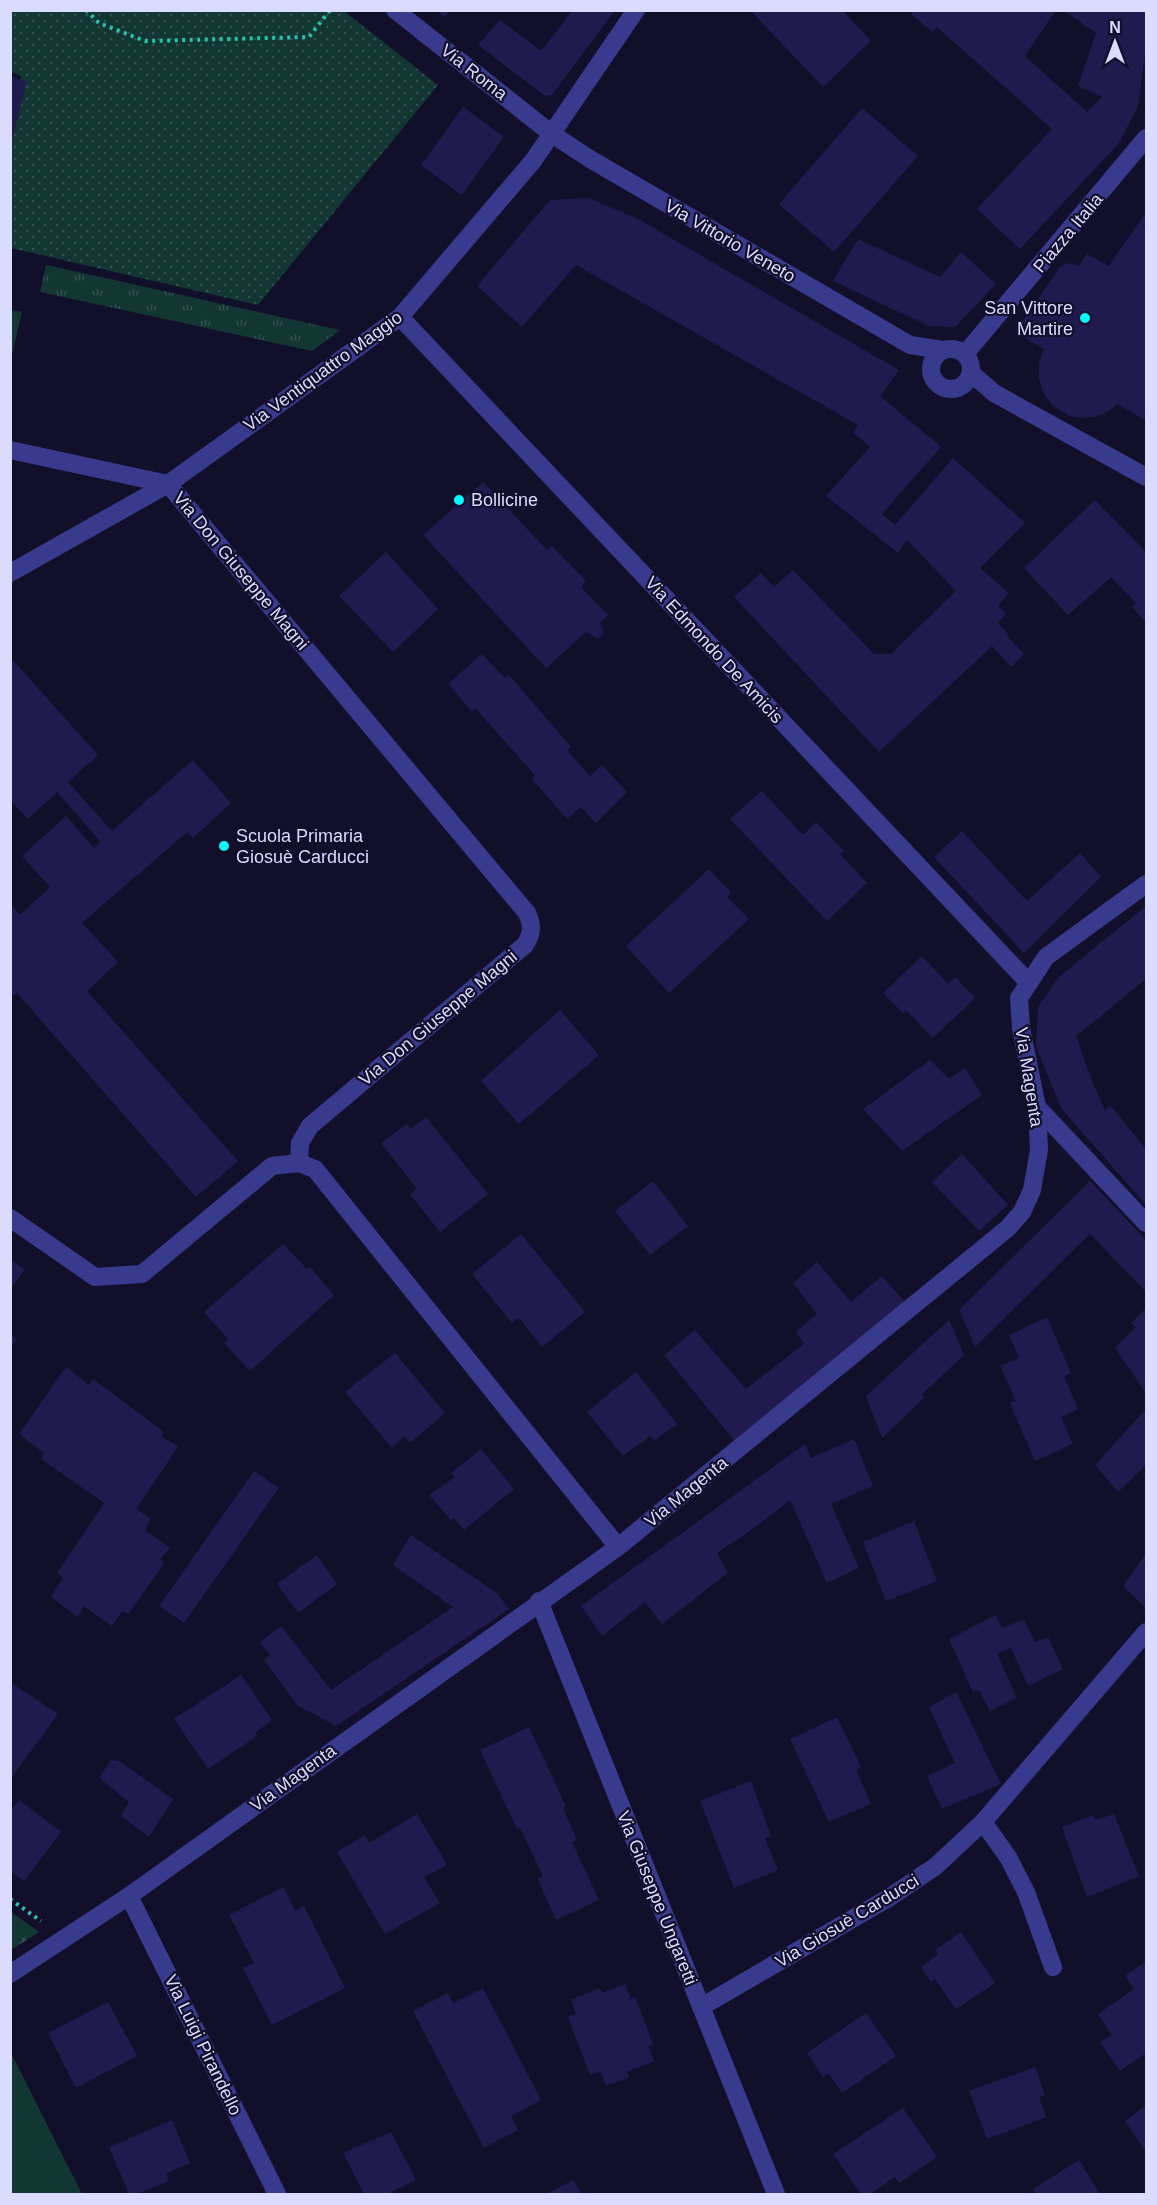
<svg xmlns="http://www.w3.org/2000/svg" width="1157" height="2205" font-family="Helvetica,sans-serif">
<defs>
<pattern id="grass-tufts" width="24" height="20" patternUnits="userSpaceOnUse" patternTransform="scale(1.5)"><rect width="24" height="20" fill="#123632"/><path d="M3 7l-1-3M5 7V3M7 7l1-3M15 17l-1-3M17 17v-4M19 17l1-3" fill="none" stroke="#345251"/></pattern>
<pattern id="forest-firs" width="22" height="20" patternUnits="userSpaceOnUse" patternTransform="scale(1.5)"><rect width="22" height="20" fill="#123632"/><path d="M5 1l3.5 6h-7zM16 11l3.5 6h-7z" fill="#345251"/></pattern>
<pattern id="park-dots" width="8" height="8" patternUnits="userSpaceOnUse" patternTransform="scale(1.5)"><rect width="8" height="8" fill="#123632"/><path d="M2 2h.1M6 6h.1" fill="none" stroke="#345251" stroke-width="1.8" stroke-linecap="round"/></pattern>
</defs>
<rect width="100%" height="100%" fill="#120f2b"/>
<g fill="url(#grass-tufts)">
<polygon points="46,265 340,330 312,351 40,292"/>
<polygon points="11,310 22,312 11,359 10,310"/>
</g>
<polygon fill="url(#forest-firs)" points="11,1912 39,1932 11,1950"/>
<polygon fill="url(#park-dots)" points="11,11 344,11 438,85 258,305 11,248 11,123 21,76 11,72"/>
<polygon fill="#123632" points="11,2053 82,2194 11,2194"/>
<g fill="#211a4e">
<polygon points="437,10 450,10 444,17"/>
<polygon points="573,10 615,10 552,95 545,96 478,45 500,20 541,51"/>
<polygon points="750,10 842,10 871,41 823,87"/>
<polygon points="914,10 1056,10 1025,56 1087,112 1102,97 1078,86 1096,33 1063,10 1146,10 1146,46 1138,106 1119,143 1020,249 977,209 1052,129 937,27 933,32 911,14"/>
<polygon points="10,76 27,82 11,143 10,143"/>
<polygon points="463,107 504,137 462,195 421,165"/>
<polygon points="862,108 918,156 834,252 779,204"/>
<polygon points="589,198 638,219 899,370 880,396 941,447 882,514 895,525 953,458 1025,523 980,568 1009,593 998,606 1006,614 998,623 1008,634 1007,636 1024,654 1011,667 992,646 879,752 734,597 761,573 774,587 793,570 874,654 891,654 956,591 907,540 898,553 826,496 870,447 853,432 858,425 576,265 522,327 477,286 550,200"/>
<polygon points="1146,212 1146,421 1118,404 1107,412 1095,417 1081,418 1069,416 1053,406 1044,394 1039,379 1039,363 1044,349 1015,332 1060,267 1068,263 1079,266 1087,254 1109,266"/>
<polygon points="858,239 940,277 961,252 996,284 955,327 929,326 833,281"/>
<polygon points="483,482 547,550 552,546 586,581 581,587 608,615 600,623 604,633 598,639 586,632 546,668 423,535"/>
<polygon points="1095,500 1146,552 1146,623 1132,607 1136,603 1111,577 1068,615 1024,568"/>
<polygon points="386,552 438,609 393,652 339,596"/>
<polygon points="482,654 505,678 509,675 571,747 567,750 590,776 602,765 627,792 596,823 581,807 567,819 532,779 535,775 475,708 472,712 448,684"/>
<polygon points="10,657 98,755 68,782 112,831 193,760 231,803 193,838 187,832 82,923 118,962 87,991 238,1161 196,1197 17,993 10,998 10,904 20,915 50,887 22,856 66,816 94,848 101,842 57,792 28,819 10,800"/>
<polygon points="762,791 803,835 816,822 844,851 840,854 867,883 827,921 730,819"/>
<polygon points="962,831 1027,901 1080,853 1101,877 1024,953 934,857"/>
<polygon points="709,869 731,893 727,897 749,919 669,993 626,946"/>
<polygon points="1146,906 1146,979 1076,1036 1093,1084 1105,1110 1110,1105 1146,1149 1146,1205 1061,1108 1036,1046 1038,1007 1059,977"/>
<polygon points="922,956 948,984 955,977 975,998 933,1038 906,1010 903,1013 883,993"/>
<polygon points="560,1010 599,1055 519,1124 481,1081"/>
<polygon points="930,1060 949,1079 965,1068 982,1095 902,1151 863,1109"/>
<polygon points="426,1117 488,1194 440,1232 410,1194 417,1189 381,1143 407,1124 410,1129"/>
<polygon points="962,1154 1008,1205 979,1231 932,1182"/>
<polygon points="653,1181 688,1226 650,1255 615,1211"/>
<polygon points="1090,1181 1146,1240 1146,1292 1090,1234 975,1347 959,1310"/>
<polygon points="521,1234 585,1312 542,1347 519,1318 512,1323 472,1274"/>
<polygon points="283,1244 307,1269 310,1267 334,1295 250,1371 224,1343 228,1339 204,1312"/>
<polygon points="10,1259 25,1270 10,1289"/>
<polygon points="817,1262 851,1302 882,1276 905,1302 737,1444 664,1355 695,1330 746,1389 804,1344 796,1332 817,1314 793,1283"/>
<polygon points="1146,1308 1146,1393 1115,1348 1136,1327 1131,1323"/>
<polygon points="1047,1317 1071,1373 1064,1376 1078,1409 1061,1417 1073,1444 1035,1461 1010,1403 1016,1401 1000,1366 1019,1358 1009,1335"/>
<polygon points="949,1320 964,1355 922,1394 924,1398 882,1438 866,1396"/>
<polygon points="10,1334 17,1339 10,1348"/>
<polygon points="395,1353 445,1413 410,1443 404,1436 392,1448 345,1392"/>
<polygon points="66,1367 89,1385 93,1379 164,1432 161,1436 178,1447 136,1509 151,1519 145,1530 170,1548 160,1559 164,1562 161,1568 128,1614 122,1611 112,1626 84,1606 78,1617 51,1597 63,1578 57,1573 104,1503 41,1459 44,1453 19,1434"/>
<polygon points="636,1372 677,1424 654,1441 650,1436 623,1456 587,1412"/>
<polygon points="1146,1409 1146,1465 1118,1492 1095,1465"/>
<polygon points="854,1439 873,1486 831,1504 859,1568 827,1583 790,1500 750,1531 717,1553 728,1573 662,1624 645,1602 602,1636 581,1606 805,1444 811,1458"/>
<polygon points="481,1449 514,1489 464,1530 454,1518 451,1520 429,1495 455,1477 451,1473"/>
<polygon points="254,1471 279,1488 184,1623 159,1606"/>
<polygon points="914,1521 937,1581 886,1601 863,1542"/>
<polygon points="411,1535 497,1593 509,1609 336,1726 298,1706 264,1660 270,1655 260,1642 281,1626 331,1690 453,1607 393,1565"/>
<polygon points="1146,1553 1146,1608 1123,1586"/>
<polygon points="317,1555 337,1584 298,1613 277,1584"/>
<polygon points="996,1615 1002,1628 1024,1619 1035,1642 1048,1637 1063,1669 1028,1686 1011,1648 997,1654 1017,1698 990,1711 979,1690 973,1692 949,1639"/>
<polygon points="241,1675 272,1720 255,1733 257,1736 208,1769 174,1719"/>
<polygon points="10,1682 58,1714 12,1777 10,1776"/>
<polygon points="956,1692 1001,1784 942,1809 927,1776 955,1763 929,1707"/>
<polygon points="837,1717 861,1767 856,1770 871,1804 829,1822 790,1739"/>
<polygon points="529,1727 566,1806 563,1808 577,1840 572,1842 599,1900 556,1920 537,1878 543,1876 520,1828 517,1829 480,1750"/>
<polygon points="111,1760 119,1761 173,1799 149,1837 121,1816 129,1802 99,1778"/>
<polygon points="751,1781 771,1836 765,1838 778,1870 734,1888 700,1801"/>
<polygon points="19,1800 61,1832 24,1881 10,1871 10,1811"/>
<polygon points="417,1814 447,1865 424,1877 440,1903 385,1934 337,1852 365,1835 369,1843"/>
<polygon points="1114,1814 1139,1876 1087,1897 1062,1827 1093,1815 1095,1820"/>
<polygon points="284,1887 295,1911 304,1906 345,1988 272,2025 243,1968 254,1963 229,1915"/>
<polygon points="961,1932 995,1983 956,2009 935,1979 931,1982 921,1967 938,1955 935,1950"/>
<polygon points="1146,1961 1146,2053 1120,2071 1100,2042 1112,2035 1098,2014 1134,1989 1125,1976"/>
<polygon points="625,1984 631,1999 635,1997 653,2044 648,2046 654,2061 627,2072 629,2077 606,2086 600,2071 590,2075 568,2017 576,2014 571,2000 600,1988 602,1993"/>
<polygon points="483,1988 541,2100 511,2116 518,2130 484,2148 413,2011 448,1993 453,2003"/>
<polygon points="108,2002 137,2056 76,2088 48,2033"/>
<polygon points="866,2013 896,2056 842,2093 828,2073 823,2077 807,2053"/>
<polygon points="1035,2067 1045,2095 1039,2097 1046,2117 987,2139 969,2091"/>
<polygon points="1146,2105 1146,2152 1125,2121"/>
<polygon points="903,2108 937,2157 899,2183 895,2177 870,2194 861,2194 833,2154"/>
<polygon points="172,2120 190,2163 166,2174 169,2181 137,2194 129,2194 109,2147"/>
<polygon points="391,2132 416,2180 387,2194 364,2194 343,2153"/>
<polygon points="1079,2160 1100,2194 1036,2194 1033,2189"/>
<polygon points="573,2180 582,2194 546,2194"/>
</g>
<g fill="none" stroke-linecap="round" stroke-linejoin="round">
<g stroke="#2ac3af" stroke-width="4" stroke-dasharray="3 4.5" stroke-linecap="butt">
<polyline points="86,10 99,23 145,41 309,37 330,10"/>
<polyline points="10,1899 41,1921"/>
</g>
<g stroke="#383b8d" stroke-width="18">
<polyline points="395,10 552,134 590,159 910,345 942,350"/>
<polyline points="400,317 1029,983"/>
<circle cx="951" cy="369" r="20"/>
<polyline points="965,354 1146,138"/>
<polyline points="971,373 994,393 1146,477"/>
<path d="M 10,450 L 168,484 L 527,913 C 533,925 532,934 525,945 L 310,1126 L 300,1143 L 299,1163"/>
<polyline points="10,573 168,484 400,317 533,161 636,10"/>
<polyline points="1037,1107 1146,1223"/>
<polyline points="10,1218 95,1277 142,1274 272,1166 299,1163 315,1169 618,1547"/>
<polyline points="539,1601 776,2194"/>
<polyline points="983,1822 1008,1857 1026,1892 1053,1967"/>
<polyline points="129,1896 277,2194"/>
<polyline points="10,1974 129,1896 618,1547 1008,1228 1022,1212 1032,1190 1039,1150 1037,1107 1021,1028 1019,998 1046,957 1146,884"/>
<polyline points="701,2007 890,1897 936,1866 983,1822 1146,1632"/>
</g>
</g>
<g fill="#06f9ff" stroke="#120f2b" stroke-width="2">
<circle cx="1085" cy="318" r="6"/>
<circle cx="459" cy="500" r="6"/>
<circle cx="224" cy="846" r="6"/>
</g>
<g text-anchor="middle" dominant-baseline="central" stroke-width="4.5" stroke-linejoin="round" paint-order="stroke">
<g font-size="18" fill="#dbdaff" stroke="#120f2b">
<text transform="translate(474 72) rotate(38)">Via Roma</text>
<text transform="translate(1068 233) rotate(-50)">Piazza Italia</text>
<text transform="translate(730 241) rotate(30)">Via Vittorio Veneto</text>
<text transform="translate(323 371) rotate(-36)">Via Ventiquattro Maggio</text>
<text transform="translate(241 571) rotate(50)">Via Don Giuseppe Magni</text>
<text transform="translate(714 650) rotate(47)">Via Edmondo De Amicis</text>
<text transform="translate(438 1018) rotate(-40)">Via Don Giuseppe Magni</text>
<text transform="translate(1029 1077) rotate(81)">Via Magenta</text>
<text transform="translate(686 1492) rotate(-39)">Via Magenta</text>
<text transform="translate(293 1778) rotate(-36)">Via Magenta</text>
<text transform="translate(657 1898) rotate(68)">Via Giuseppe Ungaretti</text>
<text transform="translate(847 1921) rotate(-31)">Via Giosuè Carducci</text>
<text transform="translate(203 2045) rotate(64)">Via Luigi Pirandello</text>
</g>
<g font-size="18" fill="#dbdaff" stroke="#120f2b" text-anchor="start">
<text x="1073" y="308" text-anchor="end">San Vittore<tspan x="1073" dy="21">Martire</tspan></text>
<text x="471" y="500">Bollicine</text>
<text x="236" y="836">Scuola Primaria<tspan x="236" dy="21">Giosuè Carducci</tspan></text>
</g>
</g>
<rect width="1157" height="2205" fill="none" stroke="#dbdaff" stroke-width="24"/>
<g transform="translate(1115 42)" stroke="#120f2b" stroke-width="4.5" paint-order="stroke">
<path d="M0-4.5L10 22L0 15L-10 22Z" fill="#dbdaff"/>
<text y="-9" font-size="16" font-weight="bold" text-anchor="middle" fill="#dbdaff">N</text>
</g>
</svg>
